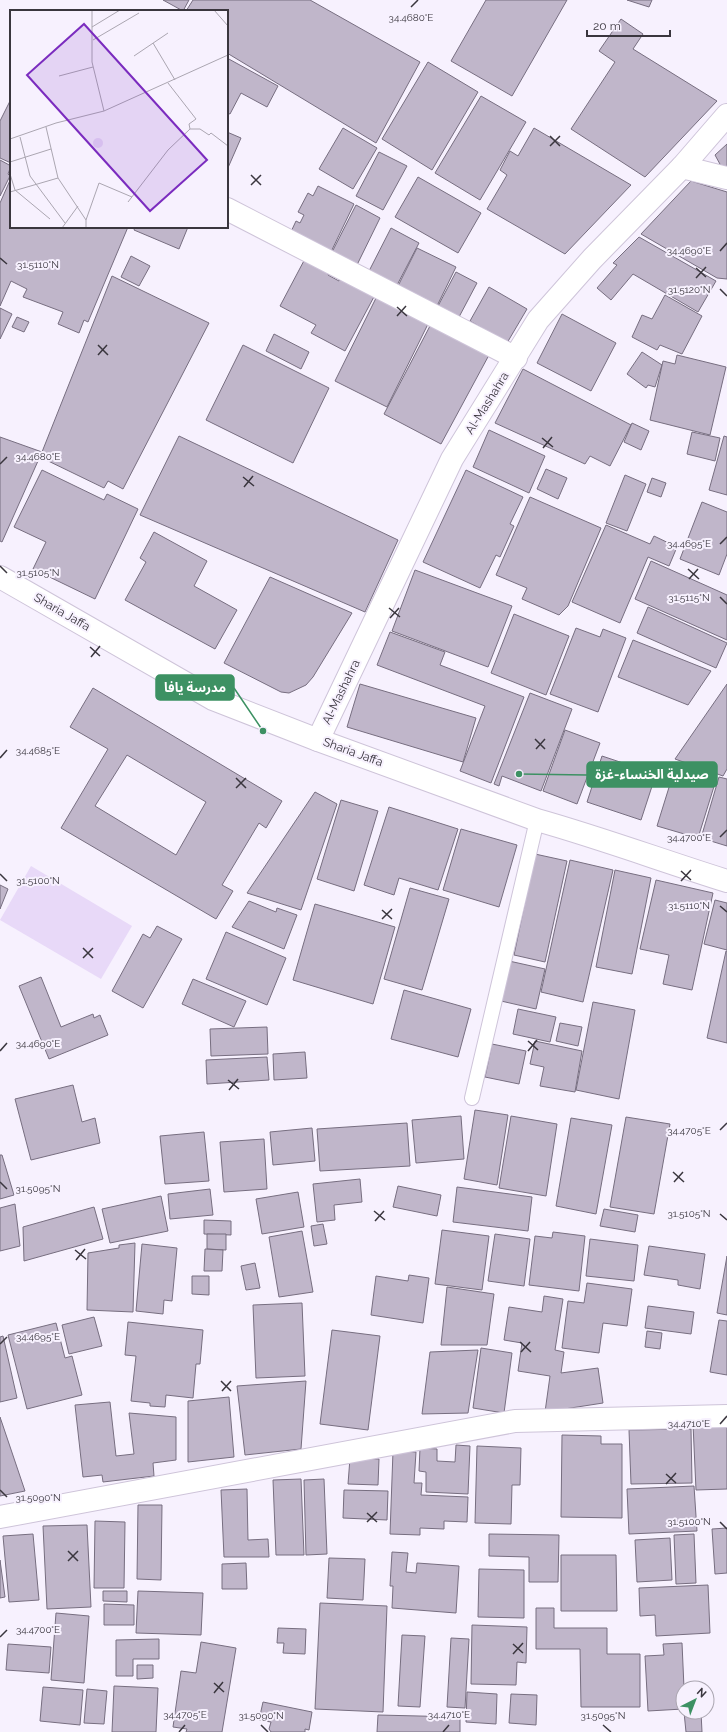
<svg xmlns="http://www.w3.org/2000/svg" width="727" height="1732" font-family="Raleway,'Noto Sans Arabic',sans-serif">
<rect width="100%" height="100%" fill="#f7f1fe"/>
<polygon fill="#e8d9f8" points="31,866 132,926 101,979 0,920"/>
<g fill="#c0b6ca" stroke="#776e80" fill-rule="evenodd">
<polygon points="163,0 189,0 183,11"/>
<polygon points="193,0 310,0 420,62 376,143 227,53 227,11 186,11"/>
<polygon points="486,0 567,0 512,96 451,61"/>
<polygon points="627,0 652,0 649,7"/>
<polygon points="621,19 643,34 633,49 717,101 645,177 571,129 615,62 599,51"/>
<polygon points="227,58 278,86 267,107 241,93 230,114 227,113"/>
<polygon points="428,62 478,92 432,170 382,139"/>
<polygon points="481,96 526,122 480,200 435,173"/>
<polygon points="11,99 11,163 0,158 0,121"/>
<polygon points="343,128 377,148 353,189 319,169"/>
<polygon points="534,128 631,185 565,254 487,209 507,175 500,170 510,151 518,156"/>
<polygon points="227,132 241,138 227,170"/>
<polygon points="727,144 727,168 721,166 715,155"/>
<polygon points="379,152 407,166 383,210 356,196"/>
<polygon points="0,160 11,166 8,174 10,176 0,196"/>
<polygon points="418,177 481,213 458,253 395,217"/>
<polygon points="11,178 11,227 128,227 88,322 84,320 79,333 58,324 63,312 23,297 27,289 11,281 0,306 0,203"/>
<polygon points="691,181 727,192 727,279 717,278 641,234"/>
<polygon points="318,186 354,204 329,256 289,236 296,221 300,223 304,215 298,212 308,193 313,196"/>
<polygon points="356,205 380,218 355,269 330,256"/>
<polygon points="135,227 188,227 179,249 134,230"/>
<polygon points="391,228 419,243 395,289 367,275"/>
<polygon points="639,237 716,281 698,312 633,274 611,300 597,288 617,265 613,263"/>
<polygon points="417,248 456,267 437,306 398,286"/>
<polygon points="307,255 331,268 328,275 339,281 342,275 376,293 345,351 311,333 316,325 280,306"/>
<polygon points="131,256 150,266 139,286 121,277"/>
<polygon points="456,272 477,283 459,317 438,306"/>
<polygon points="112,276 209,323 123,489 108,481 104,488 40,457"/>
<polygon points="489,287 527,309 507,343 470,321"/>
<polygon points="665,295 702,316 682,354 660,345 657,350 632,337 642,315 652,319"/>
<polygon points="377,296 429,322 387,407 335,381"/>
<polygon points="0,308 12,314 0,339"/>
<polygon points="562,314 616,343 591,391 537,363"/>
<polygon points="17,317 29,322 24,332 12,327"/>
<polygon points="431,324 489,355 441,444 384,414"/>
<polygon points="274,334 309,352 301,369 266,351"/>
<polygon points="243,345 329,388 293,463 206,420"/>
<polygon points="642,352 662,365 655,387 648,385 646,388 627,374"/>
<polygon points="677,355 726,367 710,435 650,420 663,361 675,364"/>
<polygon points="523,369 631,425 610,466 590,456 585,464 495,423"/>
<polygon points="632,423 649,431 641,450 624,442"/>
<polygon points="489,430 545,456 529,493 473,467"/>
<polygon points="692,432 720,438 715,461 687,454"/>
<polygon points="179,436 398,540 365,612 140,515"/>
<polygon points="724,436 727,437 727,495 709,490"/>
<polygon points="0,437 42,452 2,542 0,541"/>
<polygon points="546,469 567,478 558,499 537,489"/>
<polygon points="42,470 104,500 107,494 138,509 95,599 33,569 46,542 14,527"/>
<polygon points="466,470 523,497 510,524 514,526 500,557 496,555 480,588 423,562"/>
<polygon points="625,475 646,484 627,531 606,523"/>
<polygon points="652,478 666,483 661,497 647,492"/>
<polygon points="530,497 601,528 568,606 559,615 522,599 527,588 496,575"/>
<polygon points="702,502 727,512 727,554 719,575 680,559"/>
<polygon points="606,525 650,544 654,536 677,547 669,566 648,557 620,623 572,602"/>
<polygon points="154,532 207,561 194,586 237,610 215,649 125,600 146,562 140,558"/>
<polygon points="651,561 727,595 727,640 635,599"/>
<polygon points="415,570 512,606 488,667 392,631"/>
<polygon points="270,577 352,613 313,677 306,685 289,693 281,692 224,663"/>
<polygon points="648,607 727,643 716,668 637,633"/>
<polygon points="514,614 569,636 546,695 491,673"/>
<polygon points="576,628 600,637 603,629 626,638 598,712 550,694"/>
<polygon points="390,632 445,652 440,665 524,697 491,783 460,771 485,706 377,665"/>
<polygon points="633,640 711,671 688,705 618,677"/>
<polygon points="360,684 476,718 463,762 347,727"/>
<polygon points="727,684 727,769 723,776 675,759"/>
<path d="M 93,688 L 282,801 L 266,828 L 259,823 L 222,885 L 233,891 L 216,919 L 61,828 L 108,749 L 70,727 ZM 127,755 L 206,802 L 176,855 L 95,806 Z"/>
<polygon points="530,693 572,709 541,791 502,776 499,786 494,784"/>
<polygon points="565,730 600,743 577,804 543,791"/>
<polygon points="602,756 656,774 641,820 587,802"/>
<polygon points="675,768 716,780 698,838 657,826"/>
<polygon points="719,777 727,779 727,846 701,838"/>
<polygon points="315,792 337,804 301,910 247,893"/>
<polygon points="341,800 378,811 354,891 317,879"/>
<polygon points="389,807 458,829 438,890 399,878 394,895 364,885"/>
<polygon points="461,829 517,845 499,907 443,890"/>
<polygon points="535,854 567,861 545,962 514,955"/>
<polygon points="570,860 613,870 583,1002 541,992"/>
<polygon points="615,870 651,878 632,974 596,967"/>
<polygon points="656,880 713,893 692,990 663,984 669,955 640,949"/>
<polygon points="0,885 8,889 0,909"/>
<polygon points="410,888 449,899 422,990 384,979"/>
<polygon points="715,900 727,903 727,950 704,944"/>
<polygon points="249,901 276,912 277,908 297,915 284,949 232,927"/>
<polygon points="315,904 395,927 373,1004 293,980"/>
<polygon points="157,926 182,939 143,1008 112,991 143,934 150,938"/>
<polygon points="226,932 286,958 267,1005 206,979"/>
<polygon points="726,951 727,951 727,1043 707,1038"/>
<polygon points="509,961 545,969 536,1009 501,1001"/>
<polygon points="41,977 61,1027 93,1014 94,1018 100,1015 108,1035 49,1059 19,986"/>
<polygon points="193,979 246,1001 234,1027 182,1004"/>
<polygon points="404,990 471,1009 458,1057 391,1039"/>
<polygon points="593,1002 635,1010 619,1099 576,1090"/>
<polygon points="518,1009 556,1017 550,1042 513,1034"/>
<polygon points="560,1023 582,1027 578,1046 556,1041"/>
<polygon points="267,1027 268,1054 211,1056 210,1029"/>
<polygon points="535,1041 582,1051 575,1092 540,1086 544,1067 530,1064"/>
<polygon points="492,1044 526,1051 519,1084 485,1077"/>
<polygon points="305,1052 307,1078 274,1080 273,1054"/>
<polygon points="267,1057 269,1080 207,1084 206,1060"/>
<polygon points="73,1085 82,1122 95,1118 100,1143 31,1160 15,1099"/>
<polygon points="475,1110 508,1115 497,1185 464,1179"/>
<polygon points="461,1116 464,1159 416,1163 412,1120"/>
<polygon points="511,1116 557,1124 546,1196 499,1188"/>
<polygon points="626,1117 670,1124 654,1214 610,1207"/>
<polygon points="571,1118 612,1125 596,1214 556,1206"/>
<polygon points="407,1123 410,1166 320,1171 317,1129"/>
<polygon points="312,1128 315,1161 273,1165 270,1132"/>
<polygon points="204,1132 209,1181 165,1184 160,1136"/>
<polygon points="264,1139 267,1189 224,1192 220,1142"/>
<polygon points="0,1155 2,1155 14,1195 0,1199"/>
<polygon points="360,1179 362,1202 334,1205 335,1220 317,1222 313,1184"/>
<polygon points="398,1186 441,1195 437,1216 393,1207"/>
<polygon points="457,1187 532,1197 528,1231 453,1222"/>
<polygon points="210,1189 213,1215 170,1219 168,1194"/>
<polygon points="298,1192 304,1227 262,1234 256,1199"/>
<polygon points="161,1196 168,1231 110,1243 102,1209"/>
<polygon points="15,1204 20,1246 0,1251 0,1208"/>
<polygon points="94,1207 103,1239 24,1261 23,1227"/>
<polygon points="604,1209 638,1215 635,1232 600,1226"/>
<polygon points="204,1220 231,1221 231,1235 204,1234"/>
<polygon points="323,1224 327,1244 314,1246 311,1226"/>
<polygon points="442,1230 489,1236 482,1290 435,1284"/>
<polygon points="302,1231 313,1292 279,1297 269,1237"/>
<polygon points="553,1232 585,1236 579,1291 529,1285 535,1236 552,1238"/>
<polygon points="207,1234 226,1234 226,1250 207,1249"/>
<polygon points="495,1234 530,1239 524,1286 488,1281"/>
<polygon points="590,1239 638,1245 634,1281 586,1276"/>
<polygon points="135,1243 133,1312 87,1310 88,1253 119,1248 119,1245"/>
<polygon points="142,1244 177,1248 172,1301 164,1300 163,1314 136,1311"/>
<polygon points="649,1246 705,1254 700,1289 678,1285 678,1280 644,1275"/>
<polygon points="205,1249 223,1250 222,1271 204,1271"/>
<polygon points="727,1256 727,1315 717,1313"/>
<polygon points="255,1263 260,1288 246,1290 241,1266"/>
<polygon points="409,1275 429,1278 423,1323 371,1315 376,1276 408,1281"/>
<polygon points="192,1276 209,1276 209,1295 192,1294"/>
<polygon points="587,1283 632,1289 627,1326 603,1323 599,1353 562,1348 568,1301 584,1303"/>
<polygon points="447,1287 494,1294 487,1345 441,1345"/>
<polygon points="544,1296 563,1299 555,1350 564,1352 561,1373 598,1368 603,1403 545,1412 550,1376 518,1371 522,1343 504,1340 509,1307 542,1312"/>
<polygon points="302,1303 305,1376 256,1378 253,1305"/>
<polygon points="648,1306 694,1312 691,1334 645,1328"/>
<polygon points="94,1317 102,1346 69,1354 62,1325"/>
<polygon points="719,1320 727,1321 727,1375 710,1372"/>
<polygon points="128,1322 203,1330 200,1364 196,1364 193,1398 166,1395 165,1407 150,1406 150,1403 131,1401 136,1356 125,1355"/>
<polygon points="56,1323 65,1358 72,1356 82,1395 27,1409 8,1335"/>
<polygon points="332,1330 380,1336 368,1430 320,1424"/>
<polygon points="647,1331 662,1333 660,1349 645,1347"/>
<polygon points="3,1336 17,1398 0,1402 0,1337"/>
<polygon points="481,1348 512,1353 504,1413 473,1408"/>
<polygon points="478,1350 468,1413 422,1414 430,1352"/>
<polygon points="306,1381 301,1449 245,1455 237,1386"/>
<polygon points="229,1397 234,1457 188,1462 188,1401"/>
<polygon points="110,1402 116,1456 134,1454 129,1413 176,1417 176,1460 153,1463 154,1476 103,1482 102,1475 83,1477 75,1405"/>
<polygon points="0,1417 25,1491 0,1496"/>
<polygon points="727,1423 727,1489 696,1490 693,1424"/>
<polygon points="691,1429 692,1483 631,1484 629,1430"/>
<polygon points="562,1435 601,1436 601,1444 622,1444 622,1518 561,1517"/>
<polygon points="456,1445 470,1446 468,1494 426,1492 426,1472 419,1471 420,1448 437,1449 437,1461 455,1462"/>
<polygon points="477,1446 521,1448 520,1485 512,1485 511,1524 475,1523"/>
<polygon points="393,1451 416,1452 414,1483 422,1483 421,1495 468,1497 467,1522 444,1521 444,1529 420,1528 420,1535 390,1534"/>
<polygon points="350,1458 379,1459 378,1485 348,1484"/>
<polygon points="301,1479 304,1555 276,1555 273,1480"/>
<polygon points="324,1479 327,1554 306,1555 304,1480"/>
<polygon points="694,1486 697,1531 629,1534 627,1489"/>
<polygon points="247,1489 248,1540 268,1539 269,1557 224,1557 221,1490"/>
<polygon points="344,1490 388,1491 387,1520 343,1518"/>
<polygon points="138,1505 162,1505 161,1580 137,1579"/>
<polygon points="95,1521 125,1522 124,1588 94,1588"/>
<polygon points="87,1525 91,1607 47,1609 43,1526"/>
<polygon points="727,1528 727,1573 715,1574 712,1529"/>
<polygon points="33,1534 39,1600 9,1602 3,1536"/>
<polygon points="489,1534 559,1535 558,1582 529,1582 529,1557 489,1556"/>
<polygon points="694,1534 696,1583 676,1584 674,1535"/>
<polygon points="670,1538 672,1580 637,1582 635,1540"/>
<polygon points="392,1552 408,1553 406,1572 416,1573 417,1563 459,1566 456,1613 392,1608 393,1586 390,1586"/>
<polygon points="561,1555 616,1555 617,1611 561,1611"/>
<polygon points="329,1558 365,1559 363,1600 327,1598"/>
<polygon points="0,1560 5,1597 0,1598"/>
<polygon points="246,1563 247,1589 222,1589 222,1564"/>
<polygon points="479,1569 524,1570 524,1618 478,1617"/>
<polygon points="708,1585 710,1633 656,1636 655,1615 640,1616 639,1588"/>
<polygon points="103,1591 127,1591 127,1602 103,1601"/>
<polygon points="138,1591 203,1593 201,1635 136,1633"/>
<polygon points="320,1603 387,1606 383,1712 315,1709"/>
<polygon points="104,1604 134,1605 134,1625 104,1625"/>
<polygon points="536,1608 554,1608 554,1628 607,1628 607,1654 640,1654 640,1707 581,1707 580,1649 536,1649"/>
<polygon points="56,1613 89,1616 84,1683 51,1680"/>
<polygon points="472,1625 527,1627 526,1663 517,1662 516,1685 471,1684"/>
<polygon points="278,1628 306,1629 305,1654 283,1653 284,1643 277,1643"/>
<polygon points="402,1635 425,1636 420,1707 398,1706"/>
<polygon points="451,1638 469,1639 465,1708 447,1707"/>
<polygon points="159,1639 159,1659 133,1659 133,1676 116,1676 116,1640"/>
<polygon points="201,1642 236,1648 222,1732 186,1732 187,1729 173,1727 181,1671 196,1673"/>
<polygon points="682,1643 684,1688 683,1709 648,1711 645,1656 664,1655 663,1644"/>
<polygon points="8,1644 51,1647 49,1673 6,1670"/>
<polygon points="137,1665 153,1665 153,1678 137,1679"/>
<polygon points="114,1686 158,1688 156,1732 112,1732"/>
<polygon points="43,1687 83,1690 80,1725 40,1721"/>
<polygon points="87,1689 107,1691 104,1724 84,1723"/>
<polygon points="467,1692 497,1694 496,1724 466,1722"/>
<polygon points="511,1694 537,1695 536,1725 509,1723"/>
<polygon points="263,1702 312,1712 309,1730 305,1729 305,1732 271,1732 269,1729 271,1722 259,1720"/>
<polygon points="684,1712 701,1712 702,1732 686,1732"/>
<polygon points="378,1715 460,1717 460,1732 377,1732"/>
</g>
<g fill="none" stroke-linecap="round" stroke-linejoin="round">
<g stroke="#cec4d9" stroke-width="16">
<polyline id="lane" points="472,1098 537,820"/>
</g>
<g stroke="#cec4d9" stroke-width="24">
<g id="street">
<polyline points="682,167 727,178"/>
<polyline points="227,209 516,358"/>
<polyline points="318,740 452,459 538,320 592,259 682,167 727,115"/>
<polyline points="0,1517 515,1421 727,1416"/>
</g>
</g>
<g stroke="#cec4d9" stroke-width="24">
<path id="secondary" d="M 0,577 L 213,699 L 318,740 L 537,820 C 601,838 663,861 727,881"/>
</g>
<use href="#lane" stroke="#fff" stroke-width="14"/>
<use href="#street" stroke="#fff" stroke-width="22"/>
<use href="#secondary" stroke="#fff" stroke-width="22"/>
</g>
<path fill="none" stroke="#3a363e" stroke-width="1.5" d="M 411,7 L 418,0M 550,136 L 560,146M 550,146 L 560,136M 251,175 L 261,185M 251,185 L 261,175M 720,251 L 727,243M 0,258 L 7,264M 696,268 L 706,277M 696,278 L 706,267M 720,289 L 727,296M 397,307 L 407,316M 397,316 L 406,306M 98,345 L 108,355M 98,355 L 107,345M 542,438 L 553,447M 543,448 L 552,437M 0,464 L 7,457M 243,477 L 254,486M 244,487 L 253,476M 720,544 L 727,537M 0,566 L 7,573M 688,569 L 699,579M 689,579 L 698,569M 720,597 L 727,604M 389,608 L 400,617M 390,618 L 399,608M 90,647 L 100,656M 91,657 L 100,646M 535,739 L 545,749M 536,749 L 545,739M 0,758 L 7,750M 236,778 L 246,788M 236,788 L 246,778M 720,837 L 727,830M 681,871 L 691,880M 0,874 L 7,881M 681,881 L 691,870M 720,906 L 727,912M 382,910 L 392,919M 382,919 L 392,909M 83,948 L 93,958M 83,958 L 93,948M 528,1041 L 538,1050M 0,1051 L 7,1043M 528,1051 L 537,1040M 228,1080 L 239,1089M 229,1090 L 238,1079M 720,1130 L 727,1123M 673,1172 L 684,1182M 0,1182 L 7,1189M 674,1182 L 683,1172M 374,1211 L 385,1220M 720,1214 L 727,1220M 375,1221 L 384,1211M 75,1250 L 86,1259M 76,1260 L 85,1249M 520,1342 L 531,1352M 0,1344 L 7,1337M 521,1352 L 530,1342M 221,1381 L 231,1391M 222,1391 L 231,1381M 720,1424 L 727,1416M 666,1474 L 676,1483M 666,1484 L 676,1473M 0,1490 L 7,1497M 367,1513 L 377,1522M 367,1522 L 377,1512M 720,1522 L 727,1529M 68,1551 L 78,1561M 68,1561 L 78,1551M 0,1637 L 7,1630M 513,1644 L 523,1653M 513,1654 L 523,1643M 214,1683 L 224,1692M 214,1693 L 223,1682M 261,1725 L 268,1732M 603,1725 L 611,1732M 179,1732 L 185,1725M 443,1732 L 449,1725"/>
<g text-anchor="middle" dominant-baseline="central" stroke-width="4" stroke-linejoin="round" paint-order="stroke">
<g font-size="12" fill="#3a363e" stroke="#f7f1fe">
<text transform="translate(487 403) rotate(-58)">Al-Mashahra</text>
<text transform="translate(62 612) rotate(30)">Sharia Jaffa</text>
<text transform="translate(341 692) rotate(-64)">Al-Mashahra</text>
<text transform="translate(353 752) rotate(20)">Sharia Jaffa</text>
</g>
</g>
<g transform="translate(10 10)">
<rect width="218" height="218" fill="#f7f1fe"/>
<path d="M83 133a5 5 0 1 1 10 0a5 5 0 1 1-10 0Z" fill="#e8d9f8"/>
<path fill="none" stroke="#aba6b1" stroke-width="1" d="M 82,0 L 82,52 L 94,101M 204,0 L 218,16M 82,17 L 110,0M 83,30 L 129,3M 143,33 L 165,70M 124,46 L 158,23M 49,66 L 83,57M 158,73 L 186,109 L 179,114 L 180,119M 36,117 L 48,168 L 76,210 L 76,218M 10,127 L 20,166 L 55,213M 0,129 L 46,113 L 94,101 L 218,45M 0,152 L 41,139M 0,164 L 5,180 L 40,209M 0,182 L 48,168M 118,192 L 158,140 L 180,119 L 190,119 L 199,125 L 201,123 L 218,136M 76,210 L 89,173 L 122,187M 52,218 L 68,196"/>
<path fill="#7b2cbf" fill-opacity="0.15" stroke="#7b2cbf" stroke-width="2" d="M 74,14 L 197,150 L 140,201 L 17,65 Z"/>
<rect width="218" height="218" fill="none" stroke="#3a363e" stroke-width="2"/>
</g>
<g font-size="10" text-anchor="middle" fill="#3a363e" stroke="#f7f1fe" stroke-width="4" stroke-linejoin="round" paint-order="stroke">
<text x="411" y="21">34.4680°E</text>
<text x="689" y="254">34.4690°E</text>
<text x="38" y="268">31.5110°N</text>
<text x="689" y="293">31.5120°N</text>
<text x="38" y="460">34.4680°E</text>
<text x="689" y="547">34.4695°E</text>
<text x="38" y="576">31.5105°N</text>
<text x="689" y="601">31.5115°N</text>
<text x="38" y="754">34.4685°E</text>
<text x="689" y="841">34.4700°E</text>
<text x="38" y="884">31.5100°N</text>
<text x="689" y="909">31.5110°N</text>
<text x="38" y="1047">34.4690°E</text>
<text x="689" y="1134">34.4705°E</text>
<text x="38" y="1192">31.5095°N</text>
<text x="689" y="1217">31.5105°N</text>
<text x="38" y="1340">34.4695°E</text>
<text x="689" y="1427">34.4710°E</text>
<text x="38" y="1501">31.5090°N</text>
<text x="689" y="1525">31.5100°N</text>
<text x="38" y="1633">34.4700°E</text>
<text x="185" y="1718">34.4705°E</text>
<text x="449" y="1718">34.4710°E</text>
<text x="261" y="1719">31.5090°N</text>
<text x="603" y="1719">31.5095°N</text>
</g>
<path fill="none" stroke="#3d9163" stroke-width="1.5" d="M263 731L234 688M519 774L587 775"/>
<g fill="#3d9163" stroke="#f7f1fe" stroke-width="1.5">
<circle cx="263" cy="731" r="4"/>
<circle cx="519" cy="774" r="4"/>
</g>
<g fill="#3d9163" stroke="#3d9163" stroke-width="1.5">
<rect x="156" y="675" width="78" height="25" rx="4"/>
<rect x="587" y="762" width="130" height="25" rx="4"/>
</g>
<g font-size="13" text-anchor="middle" font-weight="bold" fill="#fff">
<text x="195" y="692">مدرسة يافا</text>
<text x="652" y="779">صيدلية الخنساء-غزة</text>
</g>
<g transform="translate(695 1700) rotate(42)"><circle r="19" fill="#f7f1fe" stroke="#aba6b1"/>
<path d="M0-3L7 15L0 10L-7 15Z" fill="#3d9163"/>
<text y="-6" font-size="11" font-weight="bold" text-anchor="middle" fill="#3a363e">N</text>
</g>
<path d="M587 30v6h83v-6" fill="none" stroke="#3a363e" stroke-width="2"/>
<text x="593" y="30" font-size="12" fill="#3a363e" stroke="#f7f1fe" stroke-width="3" paint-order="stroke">20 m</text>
</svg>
